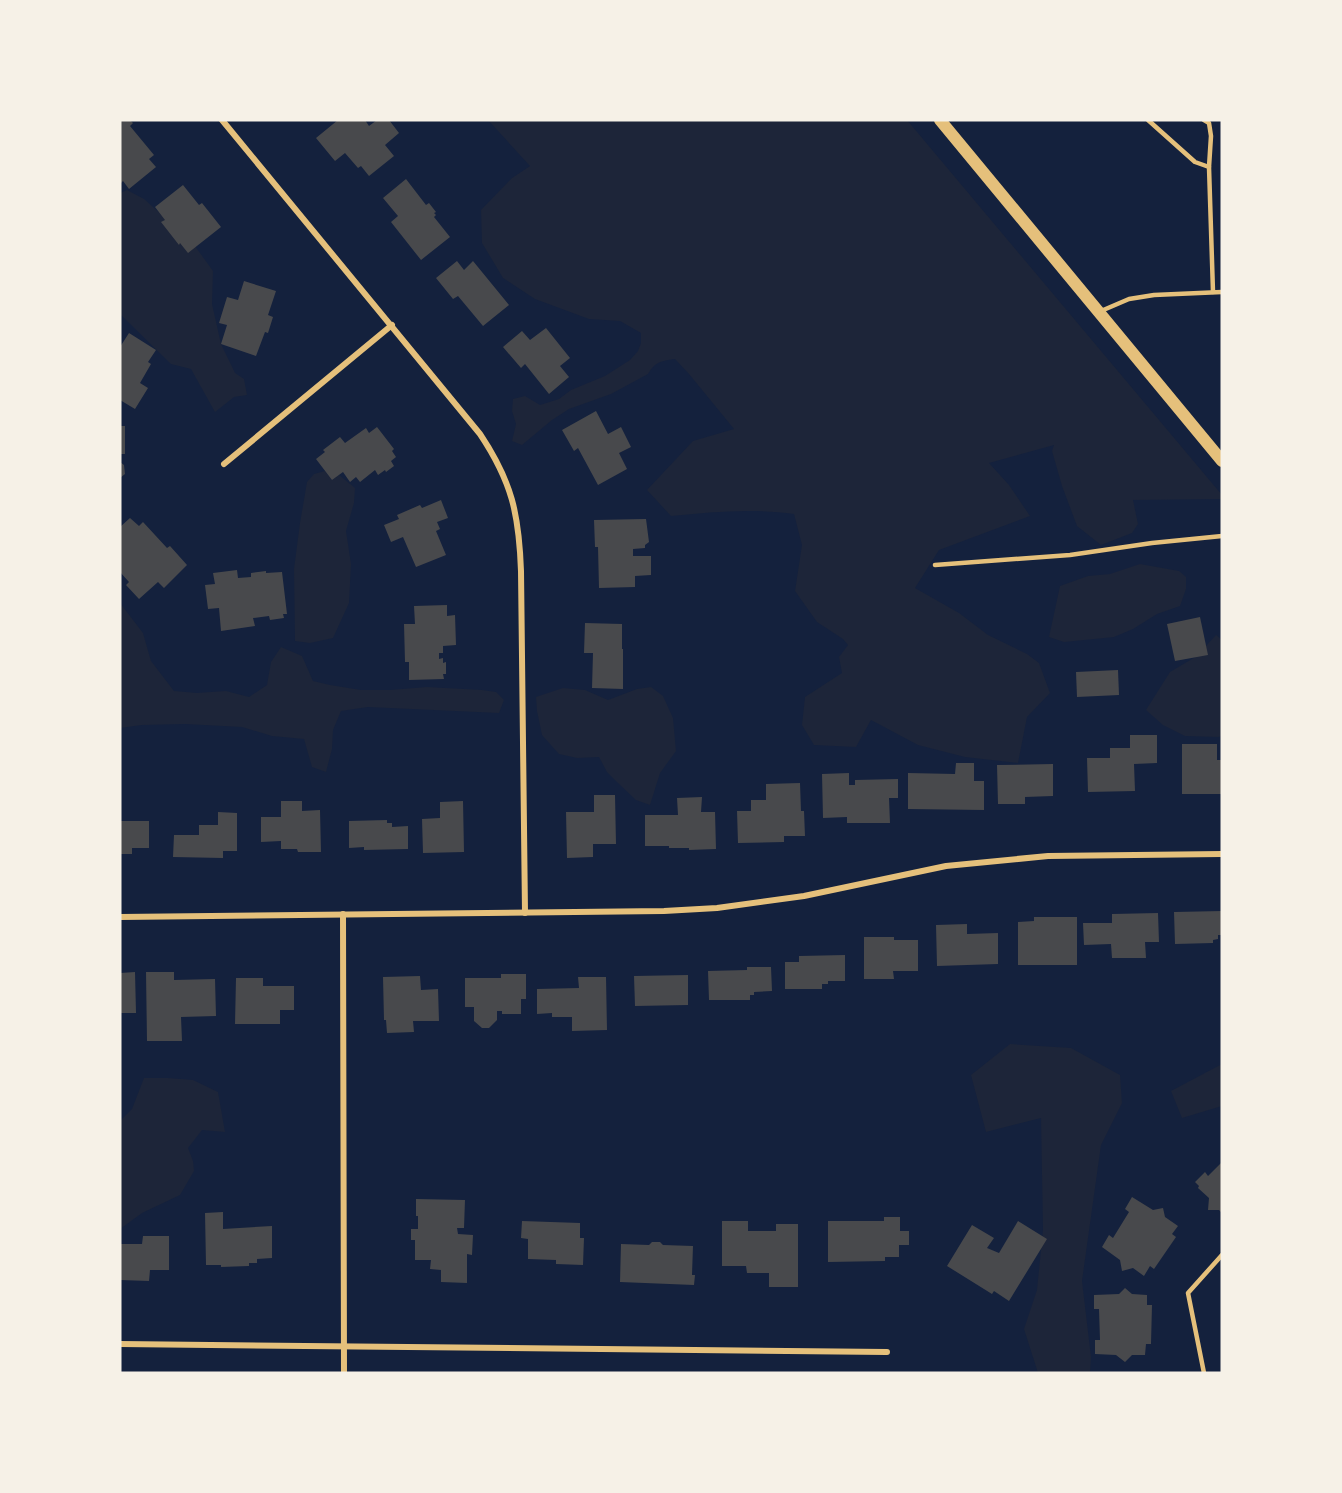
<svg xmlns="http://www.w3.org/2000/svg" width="1342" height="1493" font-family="'Space Grotesk',sans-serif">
<rect width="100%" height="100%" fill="#14213d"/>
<g fill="#1d2539">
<path d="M 488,120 L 907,120 L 1222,495 L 1222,499 L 1133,500 L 1138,524 L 1132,533 L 1101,545 L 1077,526 L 1062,486 L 1052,451 L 1054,445 L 989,463 L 1009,485 L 1030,516 L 939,550 L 915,588 L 959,613 L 988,635 L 1027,654 L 1039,663 L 1050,693 L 1027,717 L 1018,763 L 965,757 L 918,745 L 871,720 L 856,747 L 814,745 L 802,725 L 805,697 L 842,673 L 839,657 L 848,645 L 843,639 L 817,622 L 795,591 L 802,545 L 794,514 C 752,508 712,512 671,516 L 647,490 L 693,441 L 734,429 L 689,374 L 675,359 C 661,361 655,362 648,374 L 611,394 L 569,409 L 552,420 L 522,445 L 512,441 L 516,424 L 512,411 L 513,399 L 525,396 L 540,405 L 559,399 L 571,390 L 605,376 L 630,360 L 638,351 L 641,343 L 641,333 L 620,321 L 589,319 L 535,299 L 503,278 L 482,243 L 481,210 L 512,178 L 530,166 Z"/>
<polygon points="127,190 144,199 192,242 213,271 212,304 221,344 235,373 244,379 247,395 234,397 215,412 191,369 171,364 120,314 120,193"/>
<polygon points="325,471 332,480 339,475 355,488 354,503 346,531 351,564 349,603 333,638 310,643 295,641 294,569 300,523 307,482 314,474"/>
<polygon points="1140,564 1179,571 1186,577 1186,589 1180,606 1157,614 1133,629 1114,637 1064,642 1049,637 1060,586 1088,576 1110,574"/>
<polygon points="120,603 143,633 151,661 174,691 197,693 226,691 249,697 267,685 271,662 281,647 302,656 313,681 330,685 361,690 390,690 427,687 482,690 496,692 504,700 499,713 368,707 341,711 333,730 332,749 326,772 312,767 304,739 272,736 242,727 185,724 142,725 120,728"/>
<polygon points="1216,635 1222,640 1222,736 1218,737 1185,736 1163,725 1146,710 1170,672 1197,656"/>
<polygon points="651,687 663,696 673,718 676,751 660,773 650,805 636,800 617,782 607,772 599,757 577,758 559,754 542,735 537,711 536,697 563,688 585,690 608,700 637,689"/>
<polygon points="1010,1044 1071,1048 1120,1075 1122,1103 1101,1145 1082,1281 1091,1357 1090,1373 1038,1373 1024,1329 1037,1290 1043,1230 1041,1118 986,1132 971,1075"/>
<polygon points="1222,1064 1222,1106 1182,1118 1171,1091"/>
<polygon points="144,1078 168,1078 193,1080 218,1092 225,1132 202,1130 188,1148 193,1161 194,1171 180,1195 142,1213 120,1229 120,1121 132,1109"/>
</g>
<g fill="#48494c">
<polygon points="120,120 130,120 133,123 130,126 154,155 149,159 156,167 129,189 123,181 120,184"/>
<polygon points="338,120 365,120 369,126 377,120 389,120 399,133 385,145 394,156 369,176 361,166 358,168 345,153 335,161 316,138"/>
<polygon points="406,179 426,205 429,203 436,212 434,213 436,215 434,217 450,237 421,260 391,222 398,216 383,198"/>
<polygon points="183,185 199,205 202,203 221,227 188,253 180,243 179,245 161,222 165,220 155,207"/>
<polygon points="457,261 464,270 473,261 509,305 483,326 458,296 453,299 436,278"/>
<polygon points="244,281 276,291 268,315 273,317 268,333 265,332 256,356 221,344 227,325 219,323 227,297 238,300"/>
<polygon points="546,328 570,358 560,366 569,377 549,394 525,364 521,368 503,347 522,331 530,340"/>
<polygon points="129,333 156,350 148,362 151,364 140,383 148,388 135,409 120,400 120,347"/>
<polygon points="596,411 608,434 621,427 631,447 619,453 627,469 598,485 578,448 574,451 562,430"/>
<rect x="120" y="426" width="5" height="28"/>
<polygon points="377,427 394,449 392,451 396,457 391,461 394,466 386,472 385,470 378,475 375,470 360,482 356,477 350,482 343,472 332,480 316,459 325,452 323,450 340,437 345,443 366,428 369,433"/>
<polygon points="120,462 124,465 125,474 120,478"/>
<polygon points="441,500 448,518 437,522 440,529 436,531 446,555 416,567 403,537 391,542 384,525 399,519 397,515 420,505 422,508"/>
<polygon points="130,518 139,526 143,522 167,548 170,546 187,565 164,588 158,582 139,599 126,585 129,582 120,572 120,527"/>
<polygon points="646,519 649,542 645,545 645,548 633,549 633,556 651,556 651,575 635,576 635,587 599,588 598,547 595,547 594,520"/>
<polygon points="237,570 238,578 251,577 251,573 266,571 266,573 282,572 287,614 283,614 284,618 270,620 269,616 253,618 255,626 221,631 219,608 208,609 205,585 215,584 213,573"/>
<polygon points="447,605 447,616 455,615 456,645 443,646 443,653 439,653 439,659 443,658 443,663 446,662 446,674 443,674 444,679 409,680 409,662 405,662 404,624 415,624 414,606"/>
<polygon points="1200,617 1208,655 1175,661 1167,624"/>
<polygon points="585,623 622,624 622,649 623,649 623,689 592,688 593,653 584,653"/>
<polygon points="1118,670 1119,695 1077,697 1076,672"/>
<polygon points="1130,735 1157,735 1157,763 1134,764 1135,791 1088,792 1087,758 1110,758 1110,748 1130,748"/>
<polygon points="1182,744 1217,744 1217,760 1222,760 1222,794 1182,794"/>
<polygon points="956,763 974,763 974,781 984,781 984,810 908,809 908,773 955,774"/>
<polygon points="1053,764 1053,796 1025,797 1025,804 998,804 997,765"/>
<polygon points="849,773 849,785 855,785 855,780 898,779 898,798 889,798 890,823 847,823 847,817 823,818 822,774"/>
<polygon points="800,783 801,811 804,811 805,836 784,836 784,842 738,843 737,811 751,811 751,800 766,800 766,784"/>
<polygon points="594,795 615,795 616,844 593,844 593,857 567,858 566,812 594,812"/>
<polygon points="702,797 701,812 715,812 716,849 689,850 689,848 669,848 669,846 645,846 645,815 678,815 677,798"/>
<polygon points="281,801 302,801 302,811 320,810 321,852 298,852 297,849 281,849 281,841 261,842 261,817 281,817"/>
<polygon points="463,801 464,852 423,853 422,819 440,818 440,802"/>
<polygon points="218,812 237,813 237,851 223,851 223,858 173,857 174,835 199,835 199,825 218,825"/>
<polygon points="387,820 387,823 392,823 392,827 408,826 408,849 364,850 364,847 349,848 349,821"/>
<polygon points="120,821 149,821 149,848 132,848 132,854 120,854"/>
<polygon points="1222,911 1222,935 1218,935 1218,939 1213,940 1213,943 1175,944 1174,912"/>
<polygon points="1158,913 1159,942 1145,942 1146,958 1112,958 1111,944 1084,945 1083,923 1112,923 1112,914"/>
<polygon points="1034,917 1077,917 1077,965 1018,965 1018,922 1034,921"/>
<polygon points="967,924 967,934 998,933 998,964 937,966 936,925"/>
<polygon points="864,937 894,937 894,940 918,940 918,971 893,971 894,979 864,979"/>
<polygon points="845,955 845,981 828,981 828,984 822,984 822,989 785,989 785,962 799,962 799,956"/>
<polygon points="747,967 771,967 772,991 754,992 754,995 750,995 750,1000 709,1000 708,971 747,970"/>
<polygon points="135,972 136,1013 120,1013 120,973"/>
<polygon points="146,972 174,972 174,980 215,979 216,1016 181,1017 182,1041 147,1041"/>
<polygon points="501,974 526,974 526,999 521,999 521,1014 502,1014 502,1011 497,1011 497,1020 489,1028 482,1028 474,1021 474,1007 465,1007 465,978 501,978"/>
<polygon points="688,975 688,1005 635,1006 634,976"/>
<polygon points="420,976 421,990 438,989 439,1021 413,1021 414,1032 387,1033 386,1020 384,1020 383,977"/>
<polygon points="578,977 606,977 607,1030 572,1031 572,1017 552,1017 552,1013 537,1014 537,989 579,988"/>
<polygon points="236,978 263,978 263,986 294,986 294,1010 280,1010 280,1024 235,1024"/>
<polygon points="1222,1162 1222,1213 1219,1210 1208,1210 1209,1198 1198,1188 1199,1186 1195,1182 1205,1172 1208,1176"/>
<polygon points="1132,1197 1153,1210 1163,1208 1165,1217 1178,1226 1172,1234 1176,1237 1154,1269 1150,1266 1144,1276 1133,1268 1122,1271 1120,1260 1102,1247 1109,1235 1113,1238 1129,1212 1125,1209"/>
<polygon points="416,1199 465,1200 464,1228 457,1228 458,1234 473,1235 472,1255 467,1254 467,1283 441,1282 441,1270 430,1269 431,1260 415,1260 415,1240 411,1240 411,1229 418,1229 418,1216 416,1216"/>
<polygon points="223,1212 223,1229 272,1226 272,1258 257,1259 257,1263 249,1263 249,1266 221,1267 221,1265 206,1265 205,1213"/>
<polygon points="884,1217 900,1217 900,1231 909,1231 909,1245 899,1245 899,1257 885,1257 885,1261 828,1262 828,1221 884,1221"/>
<polygon points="522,1221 580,1223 580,1238 584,1238 583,1265 556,1264 556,1260 528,1259 528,1239 521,1238"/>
<polygon points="722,1221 748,1221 748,1231 776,1231 776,1224 798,1224 798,1287 769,1287 769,1273 747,1273 746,1266 722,1266"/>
<polygon points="1018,1221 1047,1239 1009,1301 994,1291 992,1294 947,1266 972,1225 994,1238 987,1248 999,1253"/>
<polygon points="143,1236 169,1236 169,1270 150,1270 149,1281 120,1280 120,1244 142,1244"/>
<polygon points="652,1242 660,1242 663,1245 693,1246 692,1275 695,1275 694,1285 620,1282 621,1244 649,1245"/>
<polygon points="1125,1288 1132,1294 1147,1295 1147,1305 1152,1305 1151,1344 1146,1344 1145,1355 1132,1355 1125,1362 1116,1355 1095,1354 1095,1340 1100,1340 1099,1309 1094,1309 1094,1295 1119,1294"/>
</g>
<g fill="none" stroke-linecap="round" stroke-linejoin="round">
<g stroke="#e5c07b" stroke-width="4.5">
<polyline points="1148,120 1195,162 1209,167"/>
<polyline points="1204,120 1209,123 1211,136 1209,167 1213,292"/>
<polyline points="1101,311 1129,299 1154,295 1222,292"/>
<polyline points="935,565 1070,555 1152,543 1222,536"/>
<polyline points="1204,1373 1188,1293 1222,1255"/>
</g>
<g stroke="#e5c07b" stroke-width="6">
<path d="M 222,120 L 480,434 C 512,482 519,514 521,571 L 525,913"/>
<polyline points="224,464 392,325"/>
<polyline points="343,914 344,1373"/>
<polyline points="120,917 664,911 717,908 804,896 946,866 1048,856 1222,854"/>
<polyline points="120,1344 887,1352"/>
</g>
<polyline stroke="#e5c07b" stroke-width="12" points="940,120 1222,461"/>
</g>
<rect width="1342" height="1493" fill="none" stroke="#f6f1e7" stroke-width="243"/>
</svg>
